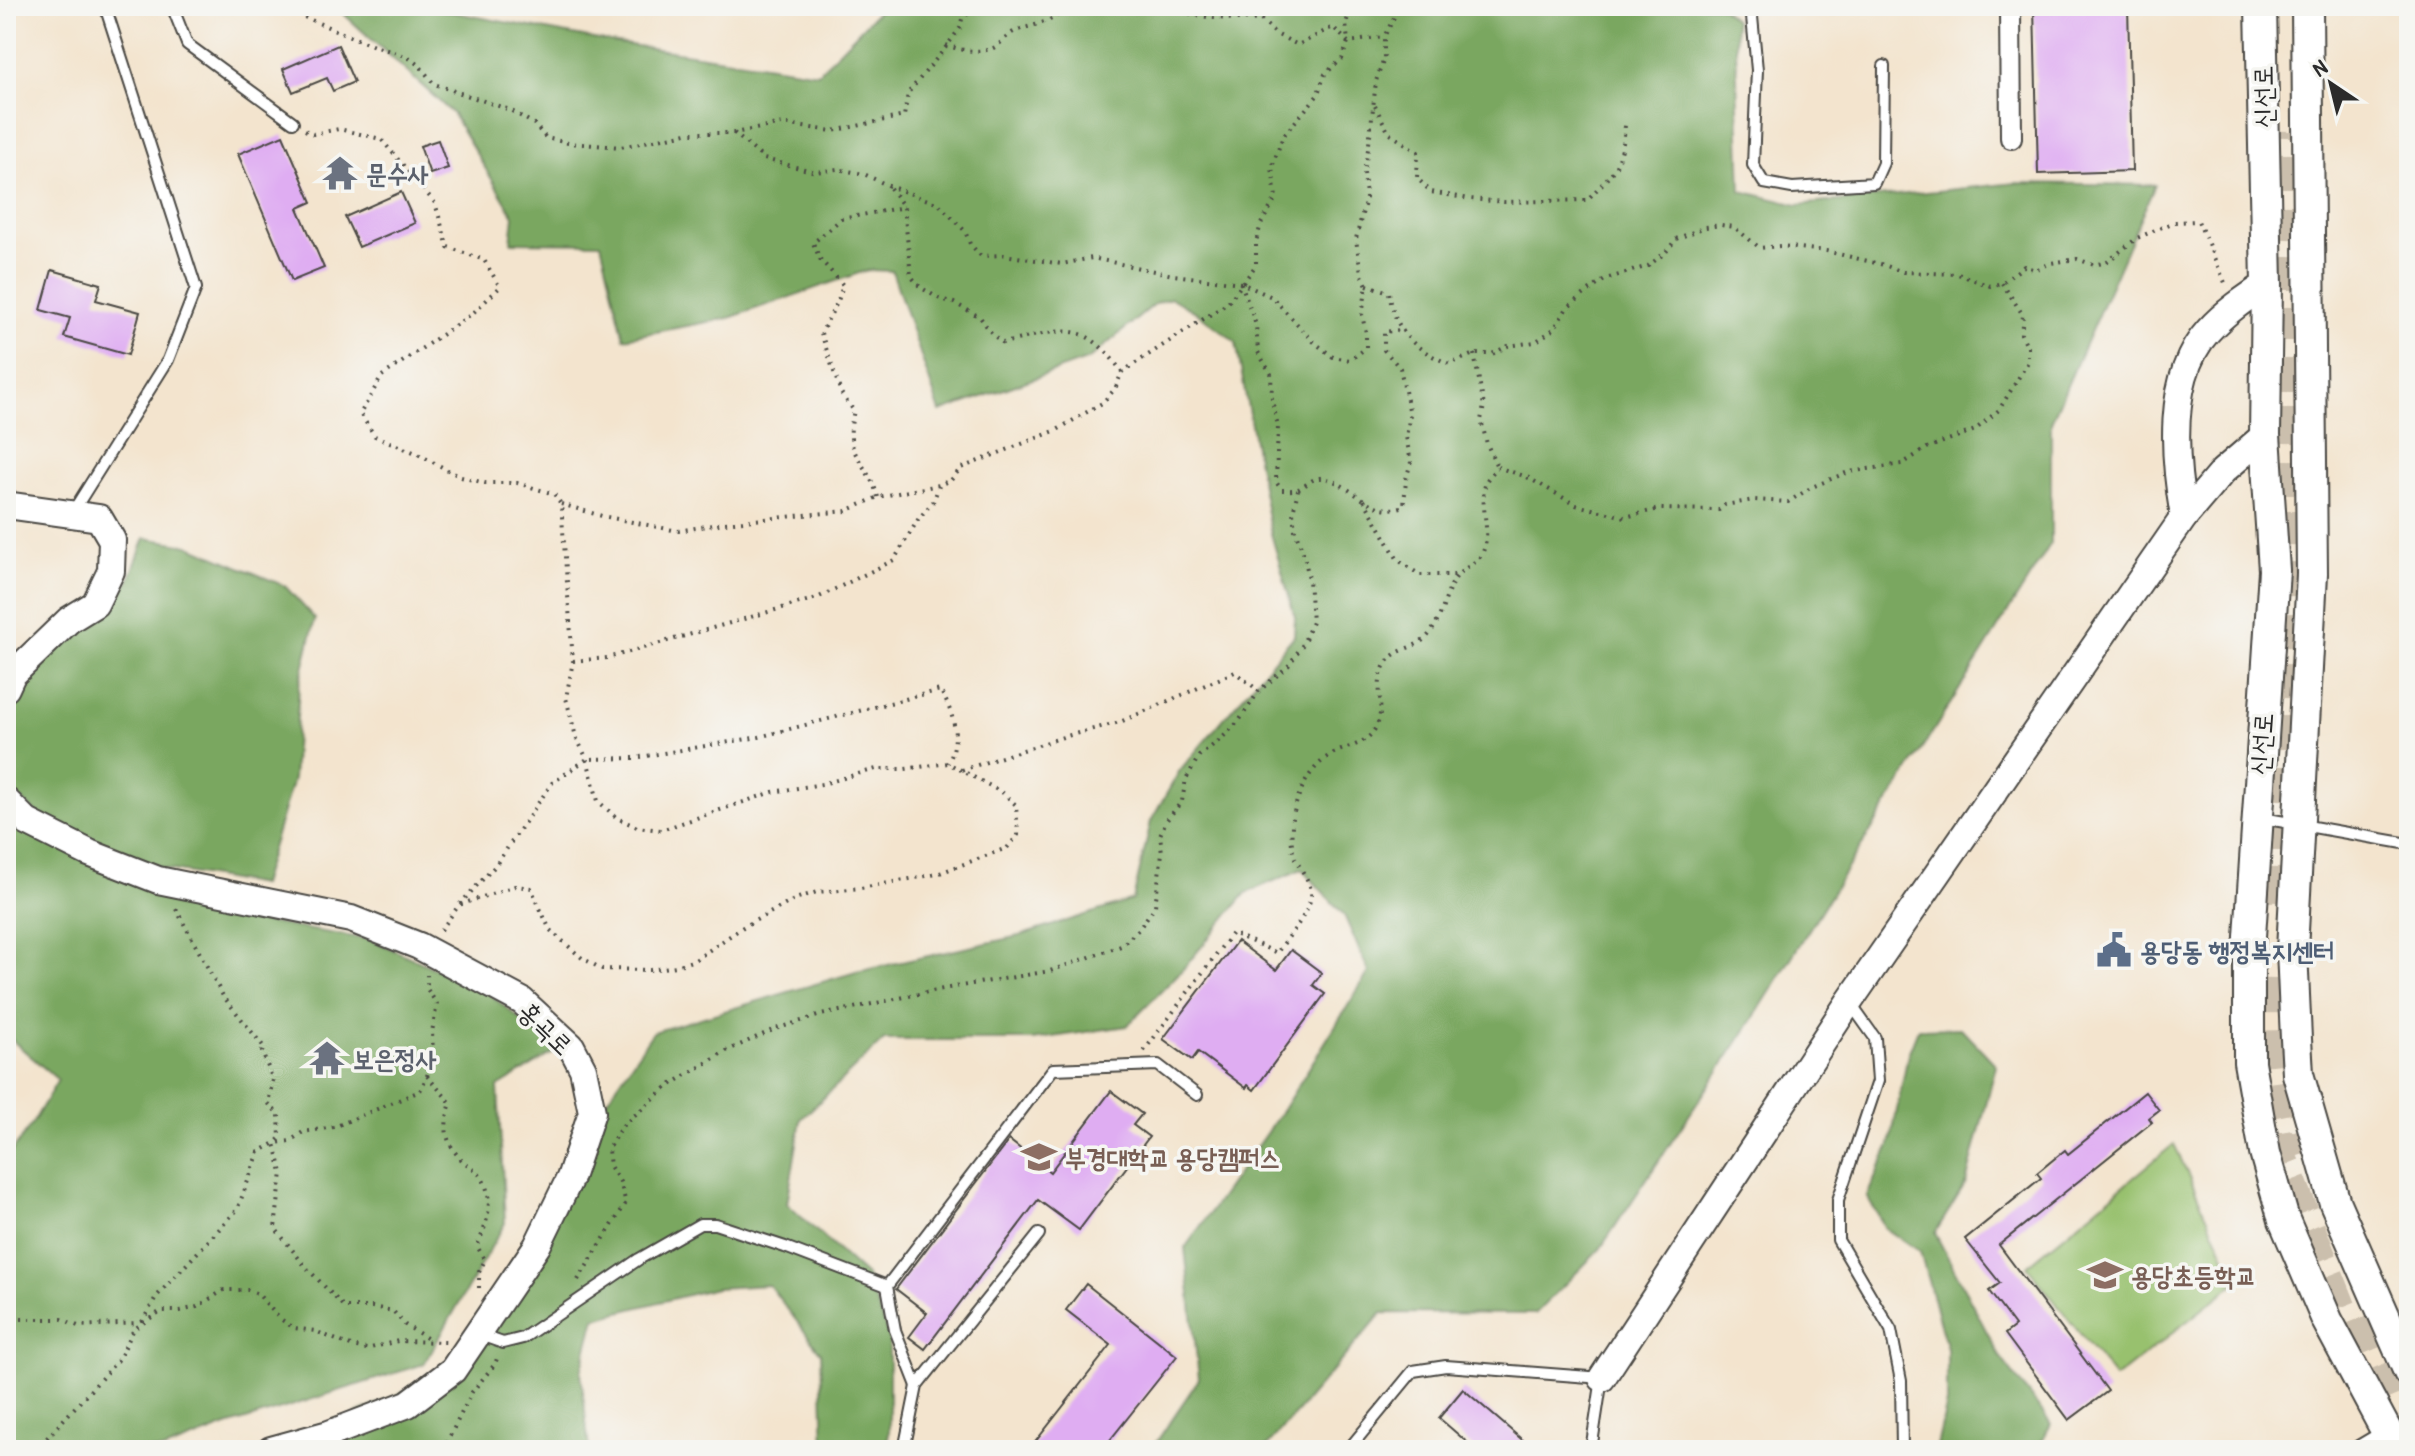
<svg xmlns="http://www.w3.org/2000/svg" width="2415" height="1456" font-family="'Patrick Hand','Poor Story',sans-serif">
<rect width="100%" height="100%" fill="#f6f6f2"/>
<filter id="ink" filterUnits="userSpaceOnUse"><feTurbulence type="fractalNoise" baseFrequency=".0125" numOctaves="2"/><feDisplacementMap in="SourceGraphic" scale="16" xChannelSelector="R" yChannelSelector="G"/><feConvolveMatrix kernelMatrix="1 2 1 2 8 2 1 2 1" color-interpolation-filters="sRGB"/></filter>
<filter id="wash" filterUnits="userSpaceOnUse"><feTurbulence type="fractalNoise" baseFrequency=".006" numOctaves="4" result="noise"/><feDisplacementMap in="SourceGraphic" scale="32" xChannelSelector="R" yChannelSelector="G"/><feGaussianBlur stdDeviation="1.8" result="paint"/><feColorMatrix in="noise" values="0 0 0 0 0 0 0 0 0 0 0 0 0 0 0 0 0 1.4 0 .05"/><feComposite in="paint" operator="in"/></filter>
<g filter="url(#wash)">
<rect width="100%" height="100%" fill="#f3e4ce"/>
<polygon fill="#98c16e" stroke="#62764c" stroke-width="2" points="2174,1144 2237,1282 2115,1378 2027,1266"/>
<g fill="#7aa761" stroke="#526946" stroke-width="2">
<polygon points="335,6 420,6 610,42 818,73 883,6 1720,6 1735,20 1741,191 1798,205 2016,183 2155,185 2051,422 2051,543 1748,1027 1600,1249 1535,1314 1382,1313 1264,1450 1151,1450 1199,1379 1185,1248 1284,1108 1369,972 1344,915 1302,869 1246,893 1183,969 1127,1026 1032,1040 884,1040 801,1119 787,1204 866,1276 889,1338 889,1433 885,1450 824,1450 821,1353 769,1285 716,1288 595,1318 581,1372 589,1450 282,1450 470,1360 602,1107 653,1032 856,972 1019,936 1133,900 1151,821 1180,770 1294,636 1295,617 1270,530 1236,342 1199,314 1171,298 1156,303 1089,359 940,412 892,271 868,270 729,318 624,338 601,243 511,242 514,216 452,113"/>
<polygon points="145,538 188,545 285,586 315,619 299,686 293,779 261,885 161,868 43,819 6,785 6,715 14,687 128,583"/>
<polygon points="6,823 228,916 372,940 487,992 558,1050 498,1087 505,1223 424,1364 227,1426 164,1450 6,1450 6,1151 13,1150 32,1124 58,1080 6,1035"/>
<polygon points="1961,1028 1996,1065 1966,1183 1935,1233 1999,1355 2051,1424 2037,1450 1936,1450 1947,1403 1947,1349 1920,1252 1885,1228 1867,1196 1890,1145 1908,1054 1918,1029"/>
</g>
<g id="blocks">
<g fill="#dfadf2">
<polygon points="2034,6 2128,6 2132,171 2038,174"/>
<polygon points="338,45 354,82 333,91 327,78 293,92 283,69"/>
<polygon points="283,135 312,202 298,208 324,268 292,281 238,154"/>
<polygon points="438,140 448,168 430,174 420,146"/>
<polygon points="401,192 415,223 359,247 345,217"/>
<polygon points="52,270 101,284 96,300 140,312 128,355 64,337 70,318 41,310"/>
<polygon points="1237,941 1276,970 1291,950 1322,973 1313,985 1325,994 1254,1090 1248,1085 1246,1088 1198,1052 1192,1060 1163,1039"/>
<polygon points="1111,1091 1142,1114 1133,1125 1149,1137 1079,1230 1038,1200 925,1349 909,1337 927,1313 896,1289 1009,1140 1050,1172"/>
<polygon points="2145,1092 2159,1110 2149,1118 2152,1122 1999,1245 2108,1391 2069,1420 2005,1334 2015,1326 1989,1291 2000,1283 1965,1239 2041,1178 2037,1173 2065,1150 2068,1154"/>
<polygon points="1086,1284 1177,1356 1102,1450 1029,1450 1111,1345 1066,1310"/>
<polygon points="1463,1389 1534,1450 1476,1450 1439,1418"/>
</g>
</g>
</g>
<g filter="url(#ink)">
<use href="#blocks" fill-opacity="0" stroke="#494743" stroke-width="2"/>
<g fill="none" stroke-linecap="round" stroke-linejoin="round">
<g stroke="#cbbfad" stroke-width="34" stroke-dasharray="34 17" stroke-linecap="butt">
<polyline points="2282,902 2294,131"/>
<path d="M 2281,979 C 2280,1043 2281,1094 2301,1155"/>
<polyline points="2275,1133 2279,1155 2360,1360"/>
<polyline points="2366,1316 2401,1400 2409,1409"/>
</g>
<g stroke="#494743" stroke-width="14">
<g id="service">
<polyline points="172,6 187,44 293,122"/>
<polyline points="1751,6 1757,70 1753,165 1764,183 1792,188 1874,183 1883,163 1884,66"/>
<polyline points="72,513 168,360 196,288 105,6"/>
<polyline points="2262,818 2409,844"/>
<polyline points="1850,1003 1875,1038 1878,1081 1838,1200 1838,1240 1891,1330 1901,1381 1902,1450"/>
<polyline points="480,1335 503,1343 523,1338 639,1259 700,1224 715,1224 785,1247 887,1286"/>
<polyline points="917,1386 895,1330 887,1286 1053,1069 1158,1065 1197,1095"/>
<polyline points="904,1450 917,1386 1039,1234"/>
<polyline points="1348,1450 1413,1371 1446,1366 1602,1378 1591,1450"/>
</g>
</g>
<g stroke="#494743" stroke-width="24">
<g id="minor">
<polyline points="2010,6 2011,138"/>
<polyline points="2361,1450 2388,1434"/>
</g>
</g>
<g stroke="#494743" stroke-width="30">
<g id="tertiary">
<polyline points="6,505 99,518 112,540 111,571 95,604 69,620 12,675 6,688"/>
<path d="M 2184,517 C 2174,460 2166,377 2208,331 C 2225,312 2246,298 2267,284"/>
<polyline points="6,801 27,822 89,853 158,880 351,919 419,946 522,1001 571,1046 583,1069 592,1112 570,1178 537,1246 453,1370 408,1404 329,1434 271,1450"/>
<polyline points="1602,1378 1849,1002 2184,517 2223,471 2265,435"/>
</g>
</g>
<g stroke="#494743" stroke-width="34">
<g id="secondary">
<polyline points="2261,6 2267,284 2265,435 2274,570 2249,952 2249,1062 2265,1153 2284,1220 2327,1320 2388,1434 2401,1450"/>
<polyline points="2307,6 2312,574 2292,950 2296,1039 2298,1074 2335,1203 2409,1372"/>
</g>
</g>
<g stroke="#494743" stroke-width="4" stroke-dasharray="2 6" stroke-linecap="butt">
<polyline points="293,6 304,17 374,46 406,56 420,66 434,84 510,110 534,124 546,138 568,143 621,147 687,133 734,133 782,124 833,131 904,116 908,93 946,47 960,28 962,19 976,6"/>
<polyline points="1150,6 1212,18 1261,20 1276,34 1298,45 1333,27 1348,42 1384,37"/>
<path d="M 946,45 C 959,50 977,53 991,49 C 1000,46 1007,34 1016,31 C 1036,23 1053,24 1067,6"/>
<path d="M 1375,106 L 1389,133 L 1418,152 L 1417,178 L 1431,192 L 1470,199 L 1504,202 L 1587,200 C 1615,170 1622,167 1625,124"/>
<polyline points="305,130 313,134 339,129 381,139 435,203 448,247 484,260 500,287 473,313 382,376 360,414 375,436 416,453 461,477 485,483 517,483 554,494 561,504 573,661 566,698 576,737 587,759 598,801 617,818 637,827 661,830 773,792 822,784 876,769 905,769 948,763 1003,793 1016,805 1018,835 1007,848 937,874 861,888 817,892 798,898 743,927 695,960 676,966 650,970 602,969 582,958 550,930 531,888 515,886 459,905"/>
<polyline points="734,133 764,159 816,172 837,169 864,174 889,186 939,204 965,231 970,244 981,256 1004,255 1062,264 1092,258 1173,275 1241,283 1272,297 1314,342 1333,357 1350,360 1366,348 1366,333 1362,315 1367,285 1361,273 1356,239 1366,198 1364,171 1369,144 1376,81 1384,59 1384,37 1400,6"/>
<path d="M 890,188 L 904,207 L 911,276 L 920,287 L 938,298 L 954,303 L 980,317 L 992,334 L 1003,343 C 1060,331 1082,315 1122,372"/>
<path d="M 1241,283 L 1256,325 L 1258,352 L 1271,374 L 1272,400 L 1278,426 L 1276,482 L 1282,490 C 1288,490 1295,491 1300,488 C 1309,484 1312,477 1323,478 C 1353,483 1370,519 1404,506 L 1406,479 L 1411,462 L 1406,437 L 1410,414 L 1400,368 L 1384,350 L 1384,332 L 1399,330"/>
<path d="M 1367,285 L 1389,292 C 1395,332 1413,349 1450,364 L 1474,354 L 1492,354 L 1508,346 L 1535,342 L 1554,329 L 1567,308 L 1586,293 L 1606,279 L 1648,266 L 1666,252 L 1676,239 L 1705,227 L 1721,225 L 1734,227 L 1760,248 L 1781,246 L 1826,251 L 1884,265 L 1903,272 L 1958,274 L 1990,286 L 2002,283 L 2024,266 L 2035,270 L 2051,263 L 2077,259 L 2094,265 L 2107,262 L 2137,238 L 2174,222 L 2198,221 L 2226,285"/>
<polyline points="1474,354 1484,406 1481,420 1487,444 1497,467"/>
<polyline points="1497,467 1527,477 1576,505 1625,517 1659,509 1719,510 1725,505 1754,500 1788,502 1812,487 1848,472 1902,464 1927,448 1975,430 1999,410 2028,362 2028,347 2021,334 2023,315 2002,283"/>
<path d="M 878,497 C 866,458 842,456 854,411 L 841,393 L 821,333 L 838,301 L 843,285 L 820,259 L 813,243 L 841,219 L 904,207"/>
<polyline points="1364,500 1398,560 1420,575 1457,575"/>
<polyline points="561,504 602,516 678,531 724,523 846,511 878,497 939,485 951,480 961,468 1057,430 1102,403 1115,389 1122,372 1228,303 1256,265 1256,242 1261,224 1276,198 1272,167 1283,136 1317,96 1325,74 1342,59 1348,42 1346,23 1352,6"/>
<polyline points="573,661 607,658 629,652 817,598 894,560 919,518 933,502 939,486"/>
<polyline points="962,770 1063,737 1120,722 1235,672 1259,691"/>
<polyline points="176,909 223,996 264,1047 262,1052 273,1080 268,1103 279,1115 280,1138 275,1143 282,1173 275,1228 305,1266 344,1307 372,1307 393,1311 405,1325 430,1340"/>
<path d="M 441,930 L 459,905 L 495,866 L 552,783 L 587,759 L 634,758 L 759,737 L 940,690 C 954,713 961,739 948,763"/>
<path d="M 1144,1051 L 1232,933 L 1277,953 C 1288,936 1308,916 1311,896 C 1313,881 1296,866 1293,852 C 1290,837 1292,818 1296,804 C 1302,783 1316,761 1336,752 C 1351,746 1368,743 1376,727 C 1387,705 1372,687 1386,663 C 1396,648 1414,649 1426,638 C 1445,618 1444,589 1459,574 C 1465,567 1477,563 1482,554 C 1493,530 1478,505 1486,482 C 1488,477 1494,472 1497,467"/>
<path d="M 427,1076 L 451,1103 C 443,1126 444,1143 463,1161 C 469,1166 478,1172 482,1178 C 495,1200 487,1225 477,1246 L 485,1260 L 479,1272 L 479,1288"/>
<polyline points="578,1280 626,1203 620,1182 610,1166 608,1149 621,1127 667,1087 724,1052 775,1029 821,1015 937,990 1050,971 1121,946 1139,929 1155,906 1162,853 1160,835 1166,821 1182,801 1186,779 1199,756 1221,739 1239,721 1259,691 1289,665 1303,644 1312,622 1309,579 1304,555 1295,530 1293,512 1298,490"/>
<polyline points="6,1315 14,1319 62,1319 78,1326 139,1323"/>
<polyline points="142,1322 156,1297 237,1210 259,1152 275,1143 290,1141 303,1132 334,1127 420,1091 427,1076 433,1052 432,1032 437,1004 427,989 427,975"/>
<polyline points="36,1450 119,1359 134,1329 161,1311 180,1311 197,1307 224,1290 248,1290 258,1294 279,1318 294,1328 315,1331 351,1346 367,1349 398,1341 446,1342"/>
<polyline points="443,1450 472,1392 495,1364 498,1356"/>
</g>
<use href="#service" stroke="#fff" stroke-width="10"/>
<use href="#minor" stroke="#fff" stroke-width="20"/>
<use href="#tertiary" stroke="#fff" stroke-width="26"/>
<use href="#secondary" stroke="#fff" stroke-width="30"/>
</g>
</g>
<defs>
<g id="temple-bare" transform="scale(2.76)"><path d="M0-6L5-2H3V0L6.5 2.5H4V6H1.5V3h-3V6H-4V2.5H-6.5L-3 0V-2H-5Z" fill="#6b7280" stroke="#f6f6f2" stroke-width="2.5" paint-order="stroke"/></g>
<g id="civic-bare" transform="scale(2.76)"><path d="M-.6-6.5H3V-4.5H.6V-3L4-1V1h2V6H-6V1h2V-1L-.6-3ZM-1.2 2.5V6h2.4V2.5Z" fill="#5c6f8a" stroke="#f6f6f2" stroke-width="2.5" paint-order="stroke"/></g>
<g id="university-bare" transform="scale(2.76)"><path d="M0-5L7-2L0 1L-7-2ZM-4 1L0 2.5L4 1V4Q0 6-4 4Z" fill="#8d6e63" stroke="#f6f6f2" stroke-width="2.5" paint-order="stroke"/></g>
<g id="school-bare" transform="scale(2.76)"><path d="M0-5L7-2L0 1L-7-2ZM-4 1L0 2.5L4 1V4Q0 6-4 4Z" fill="#8d6e63" stroke="#f6f6f2" stroke-width="2.5" paint-order="stroke"/></g>
</defs>
<g fill-rule="evenodd">
<use href="#temple-bare" x="340" y="173"/>
<use href="#civic-bare" x="2114" y="950"/>
<use href="#temple-bare" x="327" y="1058"/>
<use href="#university-bare" x="1039" y="1157"/>
<use href="#school-bare" x="2105" y="1275"/>
</g>
<g text-anchor="middle" dominant-baseline="central" stroke-width="7" stroke-linejoin="round" paint-order="stroke">
<g font-size="26" fill="#2b2b2b" stroke="#f6f6f2">
<text transform="translate(2263 97) rotate(-91)">신선로</text>
<text transform="translate(2261 744) rotate(-86)">신선로</text>
<text transform="translate(546 1028) rotate(44)">홍곡로</text>
</g>
<g font-size="26" font-weight="bold" fill="#5b616d" stroke="#f6f6f2" text-anchor="start">
<text x="366" y="173">문수사</text>
<text x="353" y="1058">보은정사</text>
</g>
<g font-size="26" font-weight="bold" fill="#4e5e75" stroke="#f6f6f2" text-anchor="start">
<text x="2140" y="950">용당동 행정복지센터</text>
</g>
<g font-size="26" font-weight="bold" fill="#785e54" stroke="#f6f6f2" text-anchor="start">
<text x="1065" y="1157">부경대학교 용당캠퍼스</text>
<text x="2131" y="1275">용당초등학교</text>
</g>
</g>
<rect width="2415" height="1456" fill="none" stroke="#f6f6f2" stroke-width="32"/>
<g transform="translate(2331 84) rotate(325)" stroke="#f6f6f2" stroke-width="6" paint-order="stroke">
<path d="M0-6L14 30L0 20L-14 30Z" fill="#2b2b2b"/>
<text y="-12" font-size="22" font-weight="bold" text-anchor="middle" fill="#2b2b2b">N</text>
</g>
</svg>
